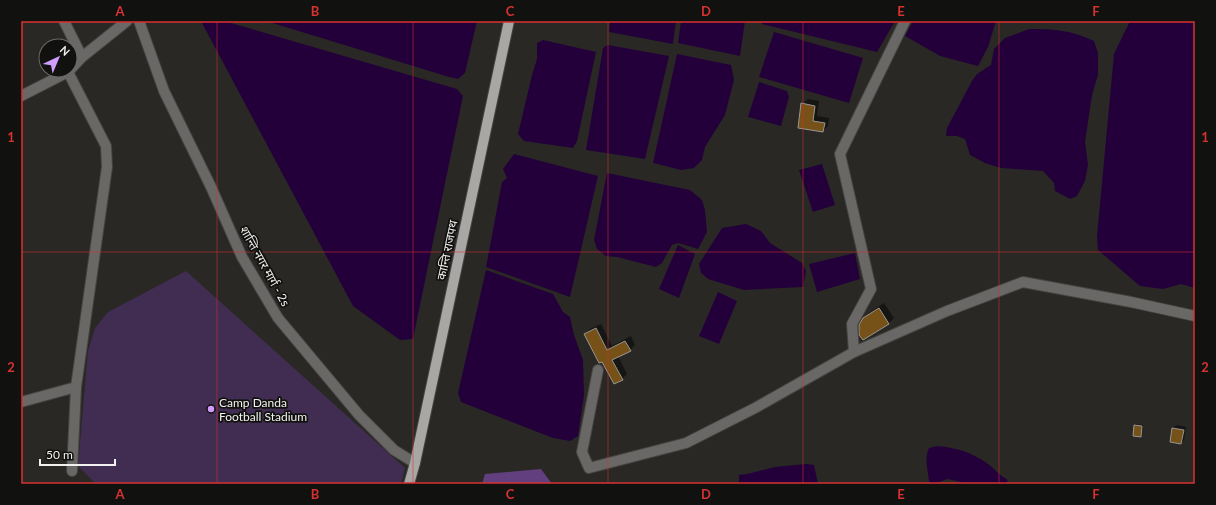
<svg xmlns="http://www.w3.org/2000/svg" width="1216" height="505" font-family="Lato,'Noto Sans Devanagari',sans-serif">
<rect width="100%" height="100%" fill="#292825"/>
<polygon fill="#402d51" points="186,271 405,468 401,484 96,484 78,466 88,351 95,328 108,312"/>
<polygon fill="#623f7f" points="541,469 552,484 482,484 485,474"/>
<g fill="#24003b">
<polygon points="204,21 224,21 457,89 463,96 413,339 400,340 353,306 202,23"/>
<polygon points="266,21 477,21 465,73 458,79 449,77"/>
<polygon points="610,21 676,21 673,44 609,32"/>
<polygon points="681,21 745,21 740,56 678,43"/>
<polygon points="762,21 895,21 877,52 762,24"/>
<polygon points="913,21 996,21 988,47 978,66 940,56 905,36"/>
<polygon points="1130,21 1195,21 1195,288 1181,284 1163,289 1140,286 1098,250 1097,236 1114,54"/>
<path d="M 1029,29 C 1054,29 1070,30 1094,41 L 1098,53 L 1098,75 L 1092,95 L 1085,142 L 1088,165 L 1085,181 L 1077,196 L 1070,199 L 1055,191 L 1054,183 L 1043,171 L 1001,168 L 985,163 L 970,155 L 965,139 L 957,136 L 946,136 L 947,128 L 972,81 L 977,74 L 991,65 L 994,49 L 1005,38 Z"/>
<polygon points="774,32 863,58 849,103 759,77"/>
<polygon points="543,40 596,52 577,141 573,148 524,141 518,134 532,75 537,59 537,43"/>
<polygon points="608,45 669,56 645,159 586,150 603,48"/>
<polygon points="677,54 731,65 734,80 725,115 705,147 702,160 694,168 681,170 653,163"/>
<polygon points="759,82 787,91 789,97 781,126 748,117"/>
<polygon points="514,154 598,176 570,297 486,267 502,182 507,178 503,169"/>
<polygon points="822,164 835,205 813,212 799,170"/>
<polygon points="607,173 690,190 702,200 705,210 707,232 698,249 678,243 672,245 662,263 656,267 617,257 606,256 597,249 594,240"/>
<polygon points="746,224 761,231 770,243 802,263 806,271 803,287 744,290 708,279 701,273 699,264 722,228"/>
<polygon points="678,245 695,254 679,298 659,289"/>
<polygon points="855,253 860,279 817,292 809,264"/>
<polygon points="486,270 553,294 563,312 570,317 574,335 583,360 584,395 578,436 570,441 553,438 461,402 458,393"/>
<polygon points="718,292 737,301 719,344 699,336"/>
<path d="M 937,446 C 958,448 971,452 988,464 C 995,469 1000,476 1008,480 L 1006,483 L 1004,484 L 969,484 L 948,479 L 932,484 L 929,481 C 928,471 924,458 929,448 Z"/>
<polygon points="806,464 814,465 818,484 739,484 739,475 747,474 775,467"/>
</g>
<g fill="#0007">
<polygon points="808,99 819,101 817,116 829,118 828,126 823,131 799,127 802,104"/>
<polygon points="884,303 894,318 889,323 863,339 864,318 869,313"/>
<polygon points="601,324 612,346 631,336 635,345 630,350 618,356 627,374 622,379 603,360 585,334 590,329"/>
<polygon points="1136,424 1143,425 1142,435 1140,436 1135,426"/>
<polygon points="1177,425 1186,427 1184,440 1181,443 1173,428"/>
</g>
<g fill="#765118" stroke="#989693">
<polygon points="801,103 815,106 813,121 825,123 823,132 798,128"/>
<polygon points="879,308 889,324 863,340 859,335 859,325 863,318"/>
<polygon points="596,328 607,350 625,341 631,351 612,360 623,380 614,384 602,362 599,363 584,334"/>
<polygon points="1134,425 1142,426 1141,437 1133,436"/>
<polygon points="1172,428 1184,430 1181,444 1170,442"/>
</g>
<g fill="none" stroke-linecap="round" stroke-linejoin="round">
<g stroke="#454441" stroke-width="12">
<g id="minor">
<polyline points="64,21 82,57"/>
<polyline points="139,21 164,91 211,187 242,257 278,318 359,415 394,450 415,463"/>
<polyline points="21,96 68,72 82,57 127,21"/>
<polyline points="854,352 852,324 871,289 840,154 905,21"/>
<polyline points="598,370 582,452 589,468 686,443 755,408 854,352 947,311 1023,282 1131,302 1195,316"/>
<polyline points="21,402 76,387 107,167 106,146 68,72"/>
<polyline points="72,471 76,387"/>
</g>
</g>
<g stroke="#454441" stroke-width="12">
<polyline id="major" points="409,484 415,463 509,21"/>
</g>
<use href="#minor" stroke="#696866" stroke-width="10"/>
<use href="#major" stroke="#a9a7a5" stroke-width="10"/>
</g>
<path fill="none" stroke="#d73232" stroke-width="1" stroke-opacity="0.55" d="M 217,21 L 217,484M 413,21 L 413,484M 608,21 L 608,484M 803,21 L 803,484M 999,21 L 999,484M 21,252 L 1195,252"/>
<circle fill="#d09dfe" stroke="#111110" stroke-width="1.5" cx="211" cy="409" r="4"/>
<g text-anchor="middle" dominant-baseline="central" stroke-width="3.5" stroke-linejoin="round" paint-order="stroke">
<g font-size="12" fill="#f2f1ef" stroke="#111110">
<text transform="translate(447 250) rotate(-78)">कान्ति राजपथ</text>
<text transform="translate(265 266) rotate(61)">शान्ति नगर मार्ग - 2s</text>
</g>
<g font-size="12" fill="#f2f1ef" stroke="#111110" text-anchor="start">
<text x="219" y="402">Camp Danda<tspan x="219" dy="14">Football Stadium</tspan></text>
</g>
</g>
<rect width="1216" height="505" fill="none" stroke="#111110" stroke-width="44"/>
<g transform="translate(58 58) rotate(44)"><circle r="19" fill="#111110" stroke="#6b6b69"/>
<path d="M0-3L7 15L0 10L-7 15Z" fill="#d09dfe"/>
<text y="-6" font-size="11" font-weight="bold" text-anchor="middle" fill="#f2f1ef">N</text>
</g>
<path d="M40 459v6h75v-6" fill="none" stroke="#f2f1ef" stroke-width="2"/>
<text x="46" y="459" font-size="12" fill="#f2f1ef" stroke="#111110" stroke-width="3" paint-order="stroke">50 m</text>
<rect x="22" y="22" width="1172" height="461" fill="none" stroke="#d73232" stroke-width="1.5"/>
<g font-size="13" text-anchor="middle" font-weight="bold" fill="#d73232">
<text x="120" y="16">A</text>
<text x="315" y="16">B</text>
<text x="510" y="16">C</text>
<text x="706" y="16">D</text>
<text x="901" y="16">E</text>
<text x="1096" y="16">F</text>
<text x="11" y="142">1</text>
<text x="1205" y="142">1</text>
<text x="11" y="372">2</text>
<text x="1205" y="372">2</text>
<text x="120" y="499">A</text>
<text x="315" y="499">B</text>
<text x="510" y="499">C</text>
<text x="706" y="499">D</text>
<text x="901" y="499">E</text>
<text x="1096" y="499">F</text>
</g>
</svg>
